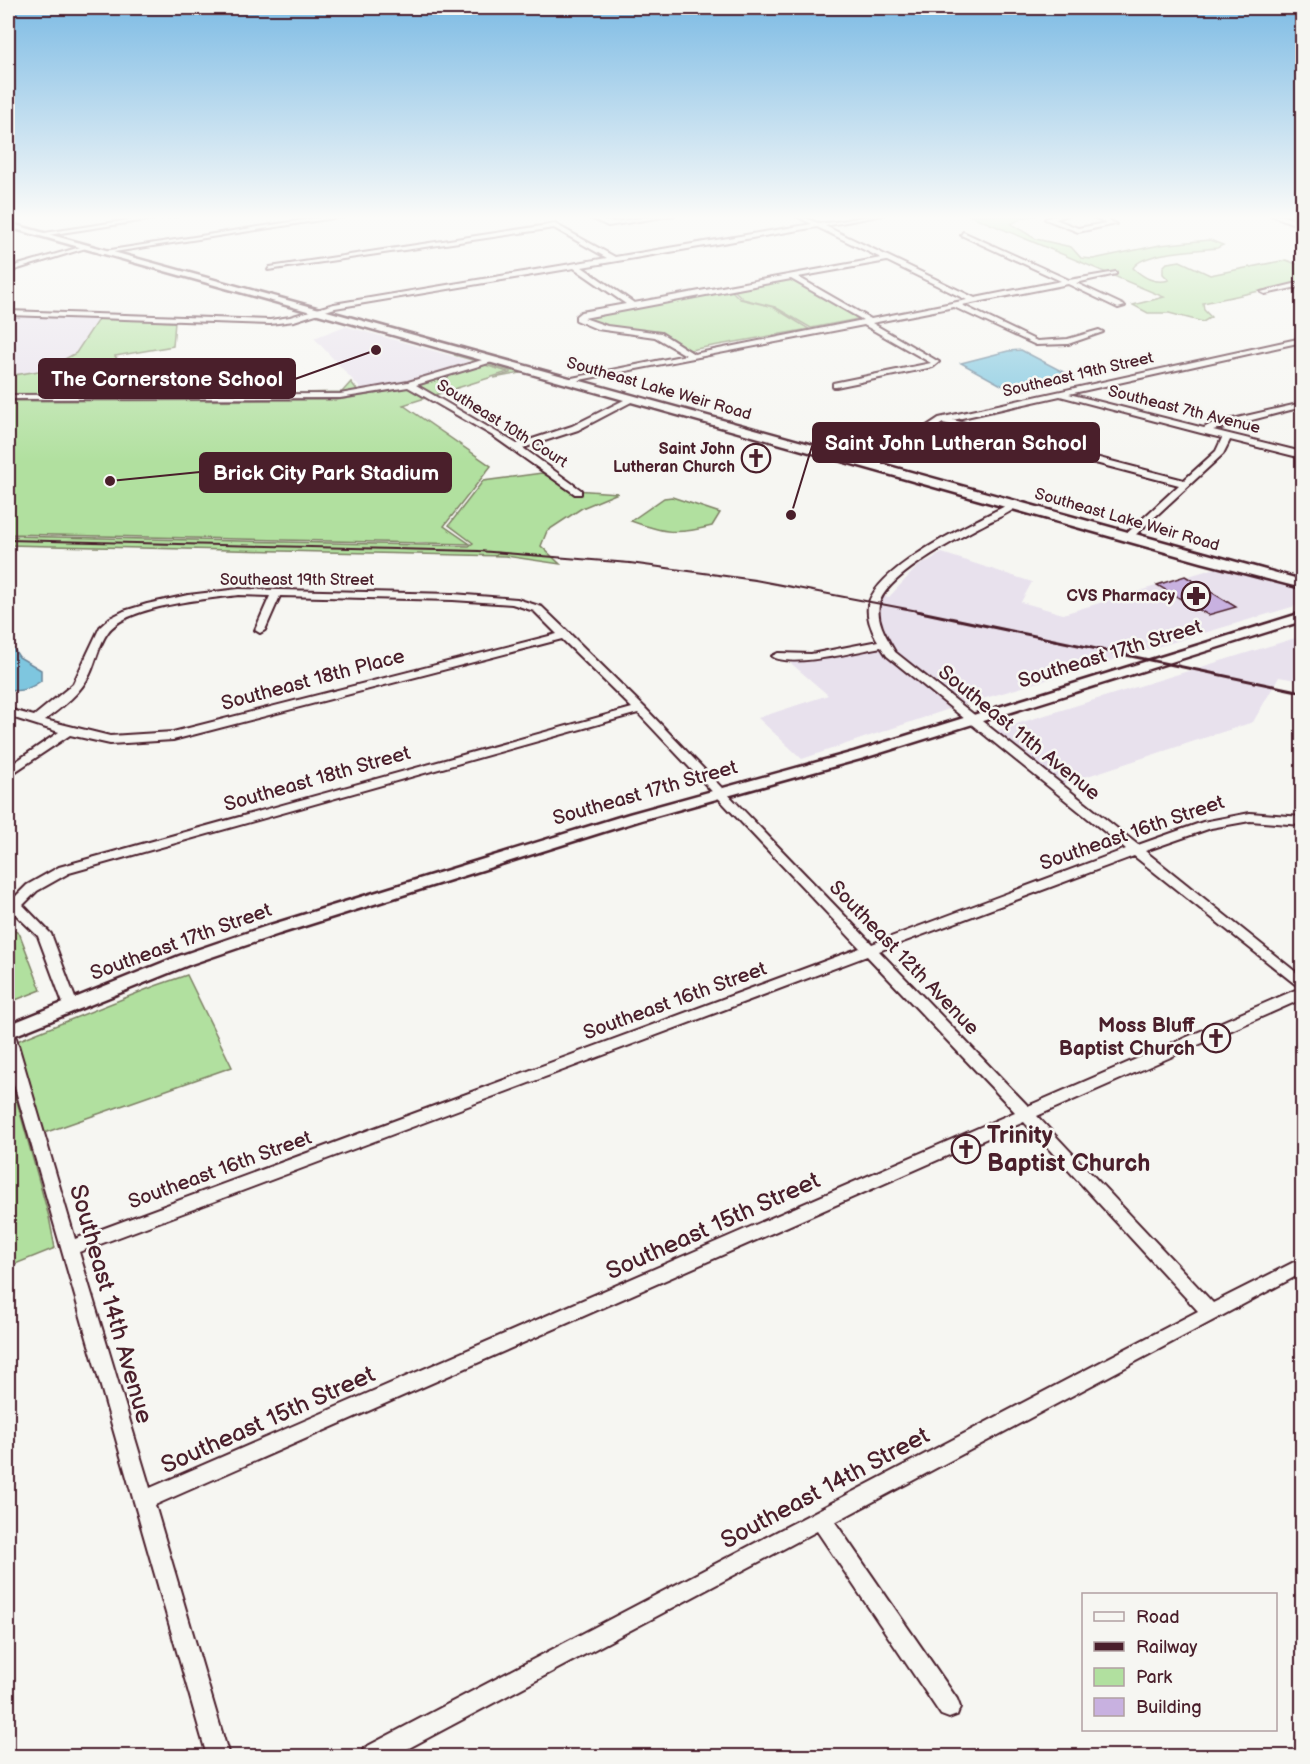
<svg xmlns="http://www.w3.org/2000/svg" width="1310" height="1764" font-family="'Balsamiq Sans',sans-serif">
<rect width="100%" height="100%" fill="#f6f6f2"/>
<filter id="ink" filterUnits="userSpaceOnUse"><feTurbulence type="fractalNoise" baseFrequency=".0167" numOctaves="2"/><feDisplacementMap in="SourceGraphic" scale="12" xChannelSelector="R" yChannelSelector="G"/><feConvolveMatrix kernelMatrix="1 2 1 2 8 2 1 2 1" color-interpolation-filters="sRGB"/></filter>
<g filter="url(#ink)">
<g fill="#e8e1ed">
<polygon points="8,315 99,318 76,352 45,370 8,376"/>
<polygon points="345,326 470,361 422,377 362,390 314,338"/>
<polygon points="942,553 1032,582 1021,602 1063,614 1222,566 1294,584 1302,596 1302,604 962,705 896,654 881,630 880,606 884,596 889,597 917,567"/>
<polygon points="1302,636 1302,681 1279,677 1253,722 1060,785 994,731"/>
<polygon points="881,648 886,655 952,708 802,759 758,718 828,695 786,659 811,655 836,657"/>
</g>
<g fill="#b1e09f" stroke="#7e8065" stroke-width="1.5">
<path d="M 969,215 L 1039,215 L 1025,217 L 1011,224 L 1036,239 L 1071,247 L 1081,258 L 1093,259 L 1160,245 L 1188,242 L 1210,240 L 1223,245 L 1217,248 C 1198,250 1142,252 1133,268 C 1144,278 1155,284 1169,280 L 1163,274 L 1163,267 L 1167,263 L 1180,261 L 1210,275 L 1286,260 L 1302,266 L 1302,282 L 1203,303 L 1204,310 L 1211,317 L 1203,322 L 1169,313 L 1148,313 L 1133,305 L 1164,297 Z"/>
<polygon points="793,276 868,317 811,328 775,307 743,299 733,289 730,289 740,299 773,307 809,329 690,350 668,336 616,329 584,319 584,317"/>
<polygon points="99,318 175,322 173,346 115,356 142,397 342,392 351,382 358,391 363,391 397,386 472,362 472,360 454,355 461,354 526,372 494,378 510,373 510,371 483,364 390,389 337,398 8,399 8,376 45,370 76,353"/>
<polygon points="485,365 508,372 403,405 491,466 444,526 470,544 8,534 8,401 337,400 392,391"/>
<polygon points="542,473 574,490 618,493 582,508 547,531 541,546 560,564 506,556 8,545 8,536 469,546 473,543 449,525 483,481"/>
<path d="M 672,497 L 720,513 L 712,526 C 676,535 665,533 631,521 L 664,498 Z"/>
<polygon points="8,924 20,935 41,990 8,1003"/>
<polygon points="187,975 232,1067 44,1133 17,1041 155,986"/>
<polygon points="8,1069 49,1217 55,1248 8,1267"/>
</g>
<g fill="#7ec6df" stroke="#698397" stroke-width="1.5">
<polygon points="1021,350 1073,377 1014,392 961,363 1008,351"/>
<path d="M 8,640 L 19,657 L 41,670 L 41,681 C 31,688 20,693 8,690 Z"/>
</g>
<polygon fill="#c8b1e0" stroke="#4a1f2b" stroke-width="1.5" points="1185,576 1236,607 1208,615 1157,585"/>
<g fill="none" stroke-linecap="round" stroke-linejoin="round">
<g stroke="#4a1f2b" stroke-width="4">
<g id="minor">
<polygon points="161,215 179,215 41,236 38,234"/>
<polygon points="336,215 353,215 101,254 98,252"/>
<path d="M 584,215 C 594,215 603,222 612,222 C 633,220 654,215 675,215 L 608,226 Z"/>
<path d="M 794,215 C 804,215 812,223 821,223 C 842,223 862,215 883,215 L 825,226 L 975,298 L 1061,281 L 961,235 L 963,232 L 1069,280 L 1116,272 L 1116,274 L 1076,283 L 1125,306 L 1118,308 L 1068,284 L 962,305 L 1037,341 L 1068,339 L 1099,330 L 1103,332 L 1068,344 L 1036,345 L 954,307 L 872,323 L 939,362 L 933,367 L 836,387 L 833,387 L 833,383 L 931,363 L 864,325 L 564,383 L 563,381 L 567,379 L 686,355 L 655,337 L 597,329 L 576,320 L 576,316 L 581,312 L 626,304 L 574,268 L 335,308 L 294,321 L 270,324 L 8,315 L 8,311 L 270,320 L 290,317 L 334,304 L 607,258 L 554,228 L 268,270 L 270,267 L 555,224 L 615,257 L 812,224 ZM 817,227 L 881,258 L 634,303 L 582,267 ZM 887,261 L 967,300 L 871,319 L 798,277 ZM 791,279 L 863,320 L 694,354 L 661,333 L 607,326 L 584,318 Z"/>
<polygon points="1057,215 1069,215 1055,219 1078,228 1106,223 1090,215 1099,215 1116,224 1078,232 1045,219"/>
<polygon points="1271,215 1281,215 1302,223 1302,227"/>
<polygon points="84,246 89,247 8,272 8,268"/>
<polygon points="1302,282 1302,286 1265,294 1261,292"/>
<path d="M 1302,338 L 1302,342 L 1069,394 L 1204,428 L 1211,424 L 1302,403 L 1302,407 L 1213,430 L 1302,452 L 1302,458 L 1230,440 L 1223,454 L 1131,539 L 1123,537 L 1179,485 L 943,423 L 875,467 L 868,465 L 939,418 ZM 1060,396 L 1201,433 L 1222,438 L 1216,451 L 1184,480 L 953,420 Z"/>
<polygon points="489,358 493,360 492,362 416,385 517,444 572,426 630,397 637,399 578,430 523,448 581,490 581,494 575,494 493,436 408,387 340,398 8,399 8,395 340,394 408,382"/>
<path d="M 1011,503 L 1019,505 C 1010,513 997,518 987,523 C 961,537 884,576 879,605 C 876,622 887,638 895,652 L 1138,845 L 1203,822 L 1250,813 L 1302,817 L 1302,825 L 1250,821 L 1211,828 L 1145,851 L 1302,977 L 1302,999 L 1037,1116 L 1213,1303 L 1302,1258 L 1302,1273 L 835,1522 L 957,1699 L 960,1707 L 957,1715 L 949,1718 L 941,1715 L 817,1531 L 394,1756 L 361,1756 L 364,1748 L 1198,1311 L 1024,1122 L 155,1505 L 229,1756 L 207,1756 L 8,1063 L 8,1033 L 13,1034 L 16,1038 L 75,1239 L 860,948 L 638,713 L 69,873 L 37,891 L 23,905 L 51,934 L 78,1006 L 76,1010 L 66,1010 L 64,1006 L 38,936 L 8,907 L 8,899 L 12,900 L 27,885 L 59,867 L 632,708 L 562,639 L 173,740 L 110,744 L 70,735 L 10,775 L 8,774 L 8,767 L 59,732 L 8,716 L 8,709 L 34,716 L 73,684 L 100,627 L 110,618 L 124,611 L 147,604 L 188,595 L 239,589 L 453,594 L 517,599 L 542,607 L 569,633 L 644,707 L 872,944 L 1126,849 L 887,656 L 881,647 C 859,651 789,669 772,656 L 778,653 L 811,654 L 878,641 C 871,630 865,614 869,602 C 883,563 975,522 1011,503 ZM 239,595 L 270,596 L 255,630 L 260,633 L 265,630 L 280,596 L 453,600 L 512,604 L 534,611 L 557,634 L 173,732 L 110,736 L 45,720 C 62,707 80,694 90,674 C 96,661 99,644 108,632 C 128,605 207,599 239,595 ZM 1134,856 L 1300,988 L 1028,1106 L 879,951 ZM 867,956 L 1015,1112 L 150,1488 L 79,1252 Z"/>
</g>
</g>
<g stroke="#4a1f2b" stroke-width="5">
<g id="major">
<polygon points="8,223 1302,580 1302,588 1201,562 8,227"/>
<polygon points="1302,613 1302,621 864,758 641,820 279,934 191,964 8,1038 8,1025 179,956 267,926 629,814 854,752"/>
</g>
</g>
<use href="#minor" fill="#f6f6f2" fill-rule="evenodd"/>
<use href="#major" fill="#f6f6f2" fill-rule="evenodd"/>
<polyline stroke="#4a1f2b" stroke-width="2" points="8,540 479,551 630,563 755,580 923,612"/>
<polyline stroke="#4a1f2b" stroke-width="3" points="916,611 1302,692"/>
</g>
</g>
<linearGradient id="sky" x2="0" y2="1"><stop stop-color="#7dbbe4"/><stop offset="0.47" stop-color="#fbfbf9"/><stop offset="1" stop-color="#fbfbf9" stop-opacity="0"/></linearGradient>
<rect width="1310" height="462" fill="url(#sky)"/>
<defs>
<g id="church-ring" transform="scale(1.5)"><circle r="9.5" fill="#f6f6f2" stroke="#4a1f2b" stroke-width="1.5"/><path d="M-1.2-6h2.4v3.5h3.3v2.4h-3.3V6h-2.4V-.1h-3.3v-2.4h3.3Z" fill="#4a1f2b"/></g>
<g id="pharmacy-ring" transform="scale(1.5)"><circle r="9.5" fill="#f6f6f2" stroke="#4a1f2b" stroke-width="1.5"/><path d="M-2-6h4v4h4v4h-4v4h-4v-4h-4v-4h4Z" fill="#4a1f2b"/></g>
</defs>
<g fill-rule="evenodd">
<use href="#church-ring" x="756" y="458"/>
<use href="#pharmacy-ring" x="1196" y="596"/>
<use href="#church-ring" x="1216" y="1038"/>
<use href="#church-ring" x="966" y="1149"/>
</g>
<g text-anchor="middle" dominant-baseline="central" stroke-width="5" stroke-linejoin="round" paint-order="stroke">
<g font-size="16" fill="#4a1f2b" stroke="#f6f6f2">
<text transform="translate(1078 375) rotate(-13)">Southeast 19th Street</text>
<text transform="translate(659 389) rotate(16)">Southeast Lake Weir Road</text>
<text transform="translate(1184 410) rotate(14)">Southeast 7th Avenue</text>
<text transform="translate(502 424) rotate(32)">Southeast 10th Court</text>
<text transform="translate(1127 520) rotate(16)">Southeast Lake Weir Road</text>
<text x="297" y="580">Southeast 19th Street</text>
</g>
<g font-size="16" font-weight="bold" fill="#4a1f2b" stroke="#f6f6f2" text-anchor="end">
<text x="735" y="449">Saint John<tspan x="735" dy="18">Lutheran Church</tspan></text>
<text x="1175" y="596">CVS Pharmacy</text>
</g>
<g font-size="20" fill="#4a1f2b" stroke="#f6f6f2">
<text transform="translate(1110 654) rotate(-17)">Southeast 17th Street</text>
<text transform="translate(313 680) rotate(-15)">Southeast 18th Place</text>
<text transform="translate(1019 733) rotate(39)">Southeast 11th Avenue</text>
<text transform="translate(317 779) rotate(-16)">Southeast 18th Street</text>
<text transform="translate(645 793) rotate(-16)">Southeast 17th Street</text>
<text transform="translate(1132 833) rotate(-19)">Southeast 16th Street</text>
<text transform="translate(181 942) rotate(-20)">Southeast 17th Street</text>
<text transform="translate(904 958) rotate(46)">Southeast 12th Avenue</text>
<text transform="translate(675 1001) rotate(-20)">Southeast 16th Street</text>
<text transform="translate(220 1170) rotate(-20)">Southeast 16th Street</text>
</g>
<g font-size="20" font-weight="bold" fill="#4a1f2b" stroke="#f6f6f2" text-anchor="end">
<text x="1195" y="1026">Moss Bluff<tspan x="1195" dy="23">Baptist Church</tspan></text>
</g>
<g font-size="24" font-weight="bold" fill="#4a1f2b" stroke="#f6f6f2" text-anchor="start">
<text x="987" y="1135">Trinity<tspan x="987" dy="28">Baptist Church</tspan></text>
</g>
<g font-size="24" fill="#4a1f2b" stroke="#f6f6f2">
<text transform="translate(713 1226) rotate(-24)">Southeast 15th Street</text>
<text transform="translate(111 1304) rotate(74)">Southeast 14th Avenue</text>
<text transform="translate(268 1420) rotate(-24)">Southeast 15th Street</text>
<text transform="translate(825 1488) rotate(-28)">Southeast 14th Street</text>
</g>
</g>
<path fill="none" stroke="#4a1f2b" stroke-width="2" d="M376 350L295 379M791 515L813 443M110 481L200 472"/>
<g fill="#4a1f2b" stroke="#f6f6f2" stroke-width="2">
<circle cx="376" cy="350" r="6"/>
<circle cx="791" cy="515" r="6"/>
<circle cx="110" cy="481" r="6"/>
</g>
<g fill="#4a1f2b" stroke="#4a1f2b" stroke-width="2">
<rect x="39" y="359" width="256" height="39" rx="6"/>
<rect x="813" y="423" width="286" height="39" rx="6"/>
<rect x="200" y="453" width="251" height="39" rx="6"/>
</g>
<g font-size="21" text-anchor="middle" font-weight="bold" fill="#fff">
<text x="167" y="386">The Cornerstone School</text>
<text x="956" y="450">Saint John Lutheran School</text>
<text x="326" y="480">Brick City Park Stadium</text>
</g>
<rect width="1310" height="1764" fill="none" stroke="#f6f6f2" stroke-width="30"/>
<rect x="15" y="15" width="1280" height="1734" fill="none" stroke="#4a1f2b" stroke-width="2" filter="url(#ink)"/>
<rect x="1082" y="1593" width="195" height="138" fill="#f6f6f2" stroke="#b1a0a2" stroke-width="1.5"/>
<rect x="1094" y="1612" width="30" height="9" fill="#f6f6f2" stroke="#b1a0a2" stroke-width="1.5"/>
<text x="1136" y="1623" font-size="18" fill="#4a1f2b">Road</text>
<rect x="1094" y="1642" width="30" height="9" fill="#4a1f2b" stroke="#b1a0a2" stroke-width="1.5"/>
<text x="1136" y="1653" font-size="18" fill="#4a1f2b">Railway</text>
<rect x="1094" y="1668" width="30" height="18" fill="#b1e09f" stroke="#b1a0a2" stroke-width="1.5"/>
<text x="1136" y="1683" font-size="18" fill="#4a1f2b">Park</text>
<rect x="1094" y="1698" width="30" height="18" fill="#c8b1e0" stroke="#b1a0a2" stroke-width="1.5"/>
<text x="1136" y="1713" font-size="18" fill="#4a1f2b">Building</text>
</svg>
